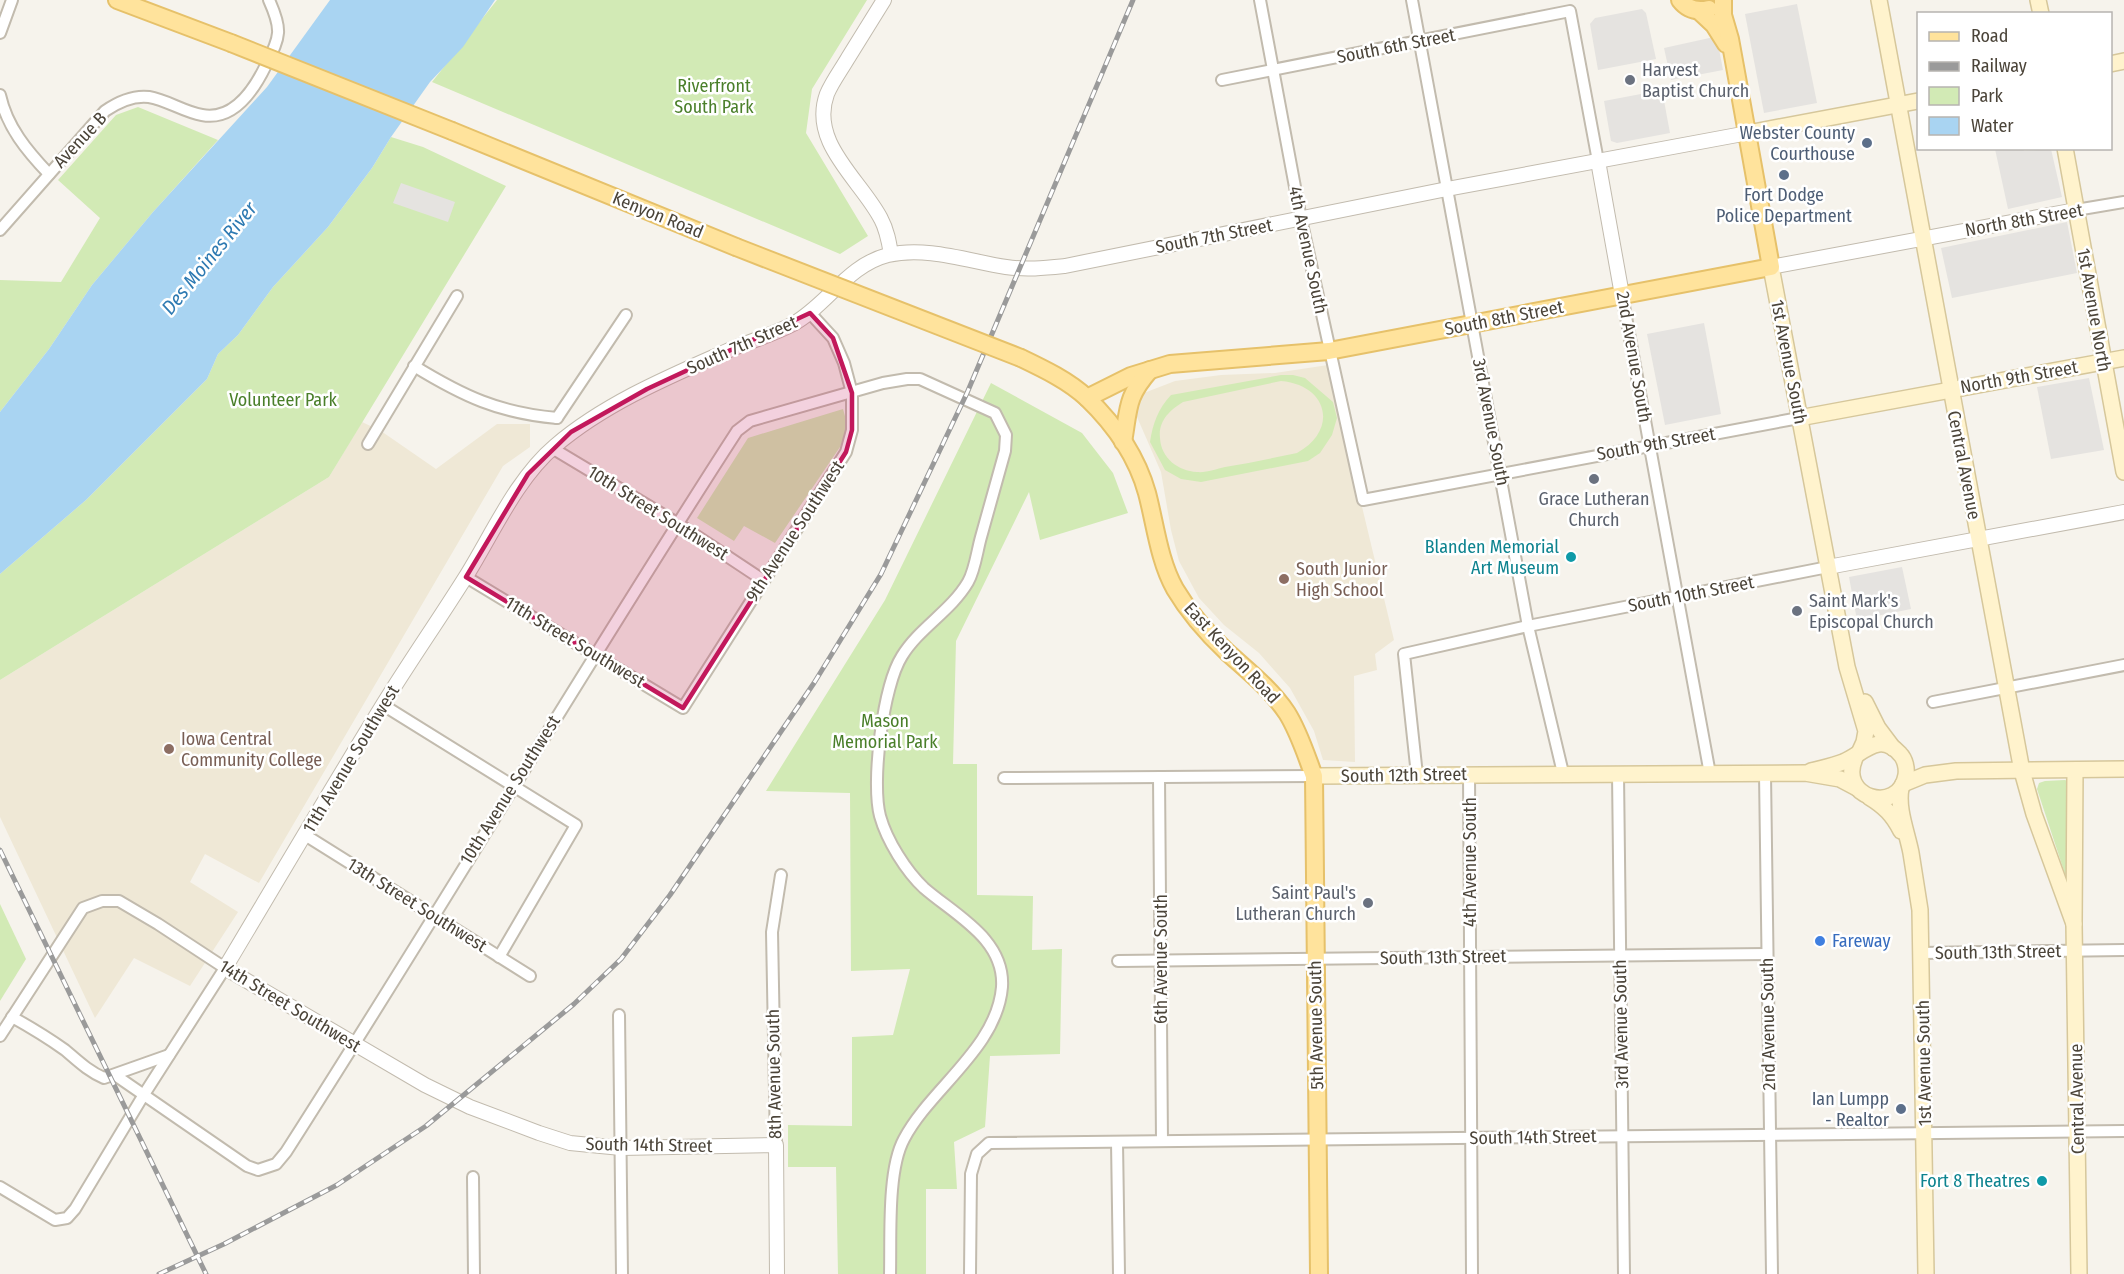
<svg xmlns="http://www.w3.org/2000/svg" width="2124" height="1274" font-family="'Fira Sans Condensed',sans-serif">
<rect width="100%" height="100%" fill="#f6f3ec"/>
<g fill="#efe8d6">
<polygon points="1328,365 1394,640 1375,654 1377,670 1354,676 1355,762 1323,760 1314,731 1290,688 1259,653 1224,625 1199,598 1179,561 1171,530 1161,472 1137,417 1137,403 1144,393 1175,381 1221,375 1275,373"/>
<polygon points="362,422 381,431 436,469 497,424 530,424 530,447 503,466 259,883 205,854 190,882 238,912 190,986 134,958 95,1018 0,817 0,680 329,477"/>
</g>
<g fill="#d2eab5" fill-rule="evenodd">
<polygon points="497,0 867,0 812,89 806,133 868,236 840,254 432,82"/>
<polygon points="138,107 218,140 153,212 92,285 49,349 0,412 0,280 61,282 100,218 58,180 116,115"/>
<polygon points="391,137 423,147 506,186 329,477 0,680 0,574 86,500 207,379 218,354 238,335 273,287 328,227 372,168"/>
<path d="M 1281,375 L 1293,375 L 1305,378 L 1333,402 L 1337,418 L 1332,435 L 1320,453 L 1308,461 L 1201,482 L 1181,479 L 1165,470 L 1150,442 C 1153,423 1158,409 1171,395 ZM 1281,381 C 1328,385 1339,430 1297,453 C 1273,458 1249,463 1225,467 C 1216,469 1206,473 1197,472 C 1178,471 1161,458 1160,438 C 1158,421 1170,410 1183,402 Z"/>
<polygon points="991,383 1082,433 1113,473 1128,513 1040,540 1029,492 956,641 953,764 977,764 977,895 1033,896 1032,950 1062,949 1060,1054 990,1056 985,1127 954,1142 957,1189 926,1189 926,1274 838,1274 836,1167 788,1167 788,1125 852,1126 852,1037 893,1035 910,969 851,971 850,793 766,791 885,600"/>
<polygon points="843,409 848,427 840,447 775,543 744,526 734,541 697,518 748,438"/>
<polygon points="2065,780 2069,782 2068,878 2065,874 2037,789 2039,783 2045,781"/>
<polygon points="0,904 26,959 0,1001"/>
</g>
<g fill="#e5e3e0">
<polygon points="1797,4 1817,103 1764,113 1745,14"/>
<polygon points="1642,9 1646,13 1656,59 1598,70 1590,24 1595,18"/>
<polygon points="1714,37 1719,49 1723,70 1671,80 1664,48"/>
<polygon points="1662,90 1670,133 1617,143 1611,141 1604,101"/>
<polygon points="1995,149 2023,149 2024,151 2051,149 2062,197 2008,209"/>
<polygon points="401,183 455,202 448,222 393,203"/>
<polygon points="2067,222 2077,273 1952,298 1941,248"/>
<polygon points="1704,323 1721,414 1665,425 1647,334"/>
<polygon points="2089,378 2104,450 2051,459 2037,387"/>
<polygon points="1902,567 1911,609 1857,620 1849,577"/>
</g>
<polygon fill="#a9d4f2" points="330,0 495,0 463,47 430,82 391,137 372,168 328,227 273,287 238,335 218,354 207,379 86,500 0,574 0,412 49,349 92,285 153,212 267,87"/>
<g fill="none" stroke-linecap="round" stroke-linejoin="round">
<g stroke="#c2bbae" stroke-width="14">
<g id="minor">
<polyline points="1260,0 1301,219 1363,500 1799,418"/>
<polyline points="1412,0 1528,626 1563,773"/>
<polyline points="0,33 12,0"/>
<polyline points="1222,80 1570,11 1598,161"/>
<path d="M 0,95 C 7,127 27,151 49,174"/>
<polyline points="2076,210 2124,202"/>
<path d="M 0,230 L 105,111 C 118,102 132,95 149,97 C 167,100 184,112 202,115 C 234,121 254,90 266,65 C 280,36 283,31 269,0"/>
<polyline points="1622,295 1710,774"/>
<path d="M 414,366 C 463,396 499,413 557,418"/>
<polyline points="557,418 626,315"/>
<polyline points="368,444 457,296"/>
<polyline points="552,448 677,523 763,580"/>
<polyline points="466,577 683,708 846,452 852,430 852,393 844,363 833,338 810,313"/>
<polyline points="1933,702 2124,665"/>
<polyline points="383,705 576,825 499,957"/>
<polyline points="1469,774 1472,1274"/>
<polyline points="1618,774 1624,1274"/>
<polyline points="1765,774 1772,1274"/>
<polyline points="1417,775 1404,654 1528,626 1828,567"/>
<polyline points="1159,777 1162,1141"/>
<polyline points="1004,778 1314,776"/>
<polyline points="305,835 530,976"/>
<polyline points="1922,953 2124,950"/>
<polyline points="1118,961 1767,954"/>
<polyline points="619,1015 622,1274"/>
<path d="M 12,1017 C 30,1027 48,1038 65,1050 C 78,1061 88,1071 104,1078 L 169,1055"/>
<polyline points="0,1036 83,908 102,901 119,901 158,924 225,968 143,1096 75,1209 67,1218 55,1220 0,1187"/>
<path d="M 115,1075 L 247,1166 L 258,1170 L 276,1164 L 286,1152 C 439,913 583,669 737,431 L 750,421 L 883,383 L 907,379 L 920,379 L 995,413 L 1006,435 L 1005,451 C 997,480 989,508 981,537 C 977,551 975,570 968,582 C 951,611 919,628 902,656 C 883,686 871,782 880,816 C 887,841 906,871 924,888 C 955,915 1005,939 1002,987 C 997,1048 930,1089 904,1139 C 887,1170 891,1238 890,1274"/>
<polyline points="1117,1142 1119,1274"/>
<polyline points="776,1145 772,932 781,875"/>
<polyline points="473,1177 474,1274"/>
<polyline points="970,1274 971,1174 977,1154 989,1143 2124,1131"/>
</g>
</g>
<g stroke="#c2bbae" stroke-width="16">
<g id="tertiary">
<path d="M 884,0 C 872,19 860,39 848,58 C 841,70 832,82 827,94 C 809,143 861,180 881,219 C 887,230 889,242 891,254"/>
<polyline points="1598,161 1622,295"/>
<polyline points="1771,267 2076,210"/>
<polyline points="1828,567 2124,512"/>
<path d="M 777,1274 L 776,1145 L 621,1148 L 570,1143 L 539,1133 L 470,1107 L 425,1085 L 225,968 C 277,881 328,794 381,708 C 408,664 438,621 465,578 C 492,535 516,479 555,446 C 604,404 668,377 727,351 C 748,342 772,335 793,324 C 827,305 848,265 888,255 C 926,246 968,261 1006,267 C 1026,270 1045,268 1065,266 L 1447,189 L 1748,133"/>
</g>
</g>
<g stroke="#d6c79b" stroke-width="18">
<g id="secondary">
<polyline points="1879,0 2022,771 2034,814 2074,924"/>
<polyline points="2038,0 2041,14"/>
<polyline points="2110,64 2124,61"/>
<polyline points="1748,133 1918,101"/>
<polyline points="2065,148 2124,472"/>
<polyline points="1771,267 1847,667 1866,731 1864,742 1859,753"/>
<polyline points="1799,418 2124,358"/>
<polyline points="1865,702 1878,728 1893,748"/>
<polyline points="2075,770 2074,924 2079,1274"/>
<path d="M 1811,771 C 1822,768 1833,766 1843,762 C 1862,755 1879,730 1900,754 C 1905,759 1907,768 1906,775 C 1899,816 1835,798 1856,756"/>
<polyline points="1314,776 1805,773 1840,779 1857,788"/>
<polyline points="1903,784 1925,775 1956,771 2124,769"/>
<path d="M 1901,788 C 1897,809 1907,832 1911,853 C 1914,872 1917,891 1920,910 L 1926,1274"/>
<path d="M 1869,797 C 1884,806 1893,815 1901,831"/>
</g>
</g>
<g stroke="#e6c16a" stroke-width="20">
<g id="primary">
<polyline points="117,0 231,43"/>
<path d="M 1680,0 C 1687,9 1697,12 1709,9"/>
<polyline points="1699,11 1714,25 1726,44"/>
<polyline points="452,131 736,247"/>
<path d="M 1021,358 C 1044,369 1069,381 1087,398 C 1114,424 1137,457 1147,493 C 1155,523 1159,561 1175,589 C 1188,611 1208,634 1227,652 C 1248,671 1271,689 1287,713 C 1299,732 1306,755 1314,776 L 1319,1274"/>
<polyline points="1087,398 1131,376 1170,364 1329,351 1771,267 1738,83 1730,39 1723,15 1723,0"/>
<path d="M 1123,442 C 1129,408 1126,397 1150,370"/>
</g>
</g>
<use href="#minor" stroke="#fff" stroke-width="10"/>
<use href="#tertiary" stroke="#fff" stroke-width="14"/>
<use href="#secondary" stroke="#fff3cd" stroke-width="15"/>
<use href="#primary" stroke="#ffe39c" stroke-width="16"/>
<g stroke="#9a9a9a" stroke-width="5">
<g id="rail">
<polyline points="0,850 206,1274"/>
<polyline points="159,1274 224,1244 337,1185 426,1126 574,1004 621,959 670,895 814,683 881,574 967,393 1133,0"/>
</g>
</g>
<use href="#rail" stroke="#fff" stroke-width="3" stroke-dasharray="9" stroke-linecap="butt"/>
<g stroke="#e6c16a" stroke-width="20" stroke-linecap="butt">
<g id="primary-bridge">
<polyline points="231,43 452,131"/>
<polyline points="736,247 1021,358"/>
</g>
</g>
<use href="#primary-bridge" stroke="#ffe39c" stroke-width="16"/>
</g>
<path fill="#c2185b" fill-opacity="0.2" stroke="#c2185b" stroke-width="4.5" stroke-linejoin="round" d="M 810,313 L 833,338 L 852,393 L 852,430 L 846,452 L 683,708 L 466,577 L 528,474 L 571,432 L 647,389 Z"/>
<g fill="#6b7280" stroke="#fff" stroke-width="2">
<circle cx="1630" cy="80" r="6"/>
<circle cx="1594" cy="479" r="6"/>
<circle cx="1797" cy="611" r="6"/>
<circle cx="1368" cy="903" r="6"/>
</g>
<g fill="#5c6f8a" stroke="#fff" stroke-width="2">
<circle cx="1867" cy="143" r="6"/>
<circle cx="1784" cy="175" r="6"/>
<circle cx="1901" cy="1109" r="6"/>
</g>
<g fill="#0f9aa8" stroke="#fff" stroke-width="2">
<circle cx="1571" cy="557" r="6"/>
<circle cx="2042" cy="1181" r="6"/>
</g>
<g fill="#8d6e63" stroke="#fff" stroke-width="2">
<circle cx="1284" cy="579" r="6"/>
<circle cx="169" cy="749" r="6"/>
</g>
<circle fill="#3f7fe0" stroke="#fff" stroke-width="2" cx="1820" cy="941" r="6"/>
<g text-anchor="middle" dominant-baseline="central" stroke-width="5" stroke-linejoin="round" paint-order="stroke">
<g font-size="18" fill="#4b4439" stroke="#fff">
<text transform="translate(1396 46) rotate(-11)">South 6th Street</text>
<text transform="translate(80 140) rotate(-47)">Avenue B</text>
<text transform="translate(658 215) rotate(22)">Kenyon Road</text>
<text transform="translate(2024 220) rotate(-10)">North 8th Street</text>
<text transform="translate(1214 236) rotate(-11)">South 7th Street</text>
<text transform="translate(1308 250) rotate(78)">4th Avenue South</text>
<text transform="translate(2094 310) rotate(80)">1st Avenue North</text>
<text transform="translate(1504 318) rotate(-11)">South 8th Street</text>
<text transform="translate(742 345) rotate(-24)">South 7th Street</text>
<text transform="translate(1634 357) rotate(80)">2nd Avenue South</text>
<text transform="translate(1789 362) rotate(79)">1st Avenue South</text>
<text transform="translate(2019 377) rotate(-10)">North 9th Street</text>
<text transform="translate(1491 422) rotate(79)">3rd Avenue South</text>
<text transform="translate(1656 444) rotate(-10)">South 9th Street</text>
<text transform="translate(1964 465) rotate(79)">Central Avenue</text>
<text transform="translate(658 513) rotate(32)">10th Street Southwest</text>
<text transform="translate(795 531) rotate(-57)">9th Avenue Southwest</text>
<text transform="translate(1691 594) rotate(-11)">South 10th Street</text>
<text transform="translate(575 642) rotate(31)">11th Street Southwest</text>
<text transform="translate(1232 653) rotate(47)">East Kenyon Road</text>
<text transform="translate(351 759) rotate(-59)">11th Avenue Southwest</text>
<text transform="translate(1404 775) rotate(-1)">South 12th Street</text>
<text transform="translate(510 790) rotate(-58)">10th Avenue Southwest</text>
<text transform="translate(1470 862) rotate(-90)">4th Avenue South</text>
<text transform="translate(417 905) rotate(32)">13th Street Southwest</text>
<text transform="translate(1998 952) rotate(-1)">South 13th Street</text>
<text transform="translate(1443 957) rotate(-1)">South 13th Street</text>
<text transform="translate(1161 959) rotate(-90)">6th Avenue South</text>
<text transform="translate(290 1006) rotate(31)">14th Street Southwest</text>
<text transform="translate(1621 1024) rotate(-91)">3rd Avenue South</text>
<text transform="translate(1768 1024) rotate(-91)">2nd Avenue South</text>
<text transform="translate(1316 1025) rotate(-91)">5th Avenue South</text>
<text transform="translate(1924 1063) rotate(-91)">1st Avenue South</text>
<text transform="translate(774 1074) rotate(-91)">8th Avenue South</text>
<text transform="translate(2077 1099) rotate(-91)">Central Avenue</text>
<text transform="translate(1533 1137) rotate(-1)">South 14th Street</text>
<text transform="translate(649 1145) rotate(1)">South 14th Street</text>
</g>
<g font-size="18" fill="#5b616d" stroke="#fff" text-anchor="start">
<text x="1642" y="70">Harvest<tspan x="1642" dy="21">Baptist Church</tspan></text>
<text x="1594" y="499" text-anchor="middle">Grace Lutheran<tspan x="1594" dy="21">Church</tspan></text>
<text x="1809" y="601">Saint Mark's<tspan x="1809" dy="21">Episcopal Church</tspan></text>
<text x="1356" y="893" text-anchor="end">Saint Paul's<tspan x="1356" dy="21">Lutheran Church</tspan></text>
</g>
<g font-size="18" fill="#4a7f2a" stroke="#fff">
<text x="714" y="86">Riverfront<tspan x="714" dy="21">South Park</tspan></text>
<text x="283" y="400">Volunteer Park</text>
<text x="885" y="721">Mason<tspan x="885" dy="21">Memorial Park</tspan></text>
</g>
<g font-size="18" fill="#4e5e75" stroke="#fff" text-anchor="end">
<text x="1855" y="133">Webster County<tspan x="1855" dy="21">Courthouse</tspan></text>
<text x="1784" y="195" text-anchor="middle">Fort Dodge<tspan x="1784" dy="21">Police Department</tspan></text>
<text x="1889" y="1099">Ian Lumpp<tspan x="1889" dy="21">- Realtor</tspan></text>
</g>
<g font-size="18" fill="#0d838f" stroke="#fff" text-anchor="end">
<text x="1559" y="547">Blanden Memorial<tspan x="1559" dy="21">Art Museum</tspan></text>
<text x="2030" y="1181">Fort 8 Theatres</text>
</g>
<g font-size="18" fill="#785e54" stroke="#fff" text-anchor="start">
<text x="1296" y="569">South Junior<tspan x="1296" dy="21">High School</tspan></text>
<text x="181" y="739">Iowa Central<tspan x="181" dy="21">Community College</tspan></text>
</g>
<g font-size="18" fill="#366cbe" stroke="#fff" text-anchor="start">
<text x="1832" y="941">Fareway</text>
</g>
<g font-size="20" font-style="italic" fill="#2e7ab2" stroke="#fff">
<text transform="translate(209 258) rotate(-51)">Des Moines River</text>
</g>
</g>
<rect x="1917" y="12" width="195" height="138" fill="#ffffff" stroke="#b7b4b0" stroke-width="1.5"/>
<rect x="1929" y="32" width="30" height="9" fill="#ffe39c" stroke="#b7b4b0" stroke-width="1.5"/>
<text x="1971" y="42" font-size="18" fill="#4b4439">Road</text>
<rect x="1929" y="62" width="30" height="9" fill="#9a9a9a" stroke="#b7b4b0" stroke-width="1.5"/>
<text x="1971" y="72" font-size="18" fill="#4b4439">Railway</text>
<rect x="1929" y="87" width="30" height="18" fill="#d2eab5" stroke="#b7b4b0" stroke-width="1.5"/>
<text x="1971" y="102" font-size="18" fill="#4b4439">Park</text>
<rect x="1929" y="117" width="30" height="18" fill="#a9d4f2" stroke="#b7b4b0" stroke-width="1.5"/>
<text x="1971" y="132" font-size="18" fill="#4b4439">Water</text>
</svg>
